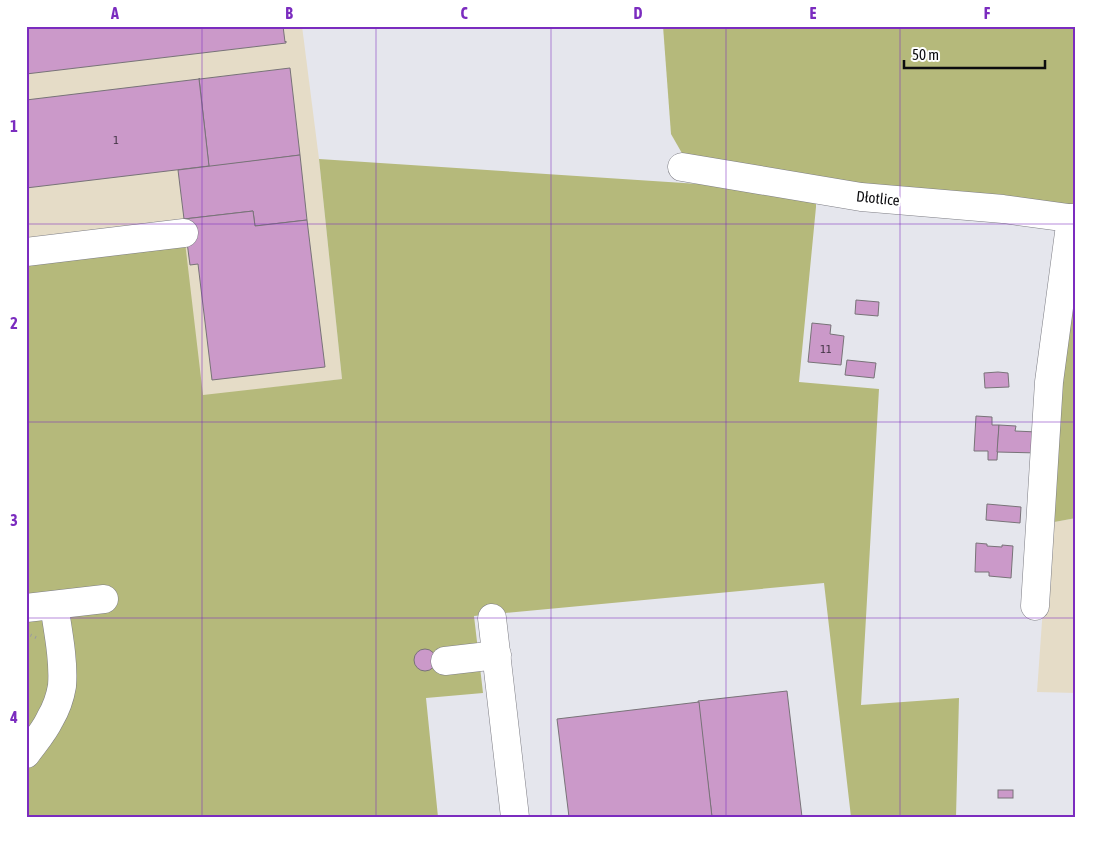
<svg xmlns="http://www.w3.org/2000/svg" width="1102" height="843" font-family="'Asap Condensed',sans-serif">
<rect width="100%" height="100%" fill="#e5e6ed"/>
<g fill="#e5dcc7">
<polygon points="26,26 302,26 319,159 342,379 204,396 26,258"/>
<polygon points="1076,518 1076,693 1037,692 1049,523"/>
</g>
<g fill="#b5b97b">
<polygon points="663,26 1076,26 1076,208 957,197 707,164 683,155 671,134"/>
<polygon points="319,159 714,185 816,199 816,207 799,382 879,389 861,705 959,698 956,817 851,817 824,583 474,616 483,693 426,698 438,817 26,817 26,260 185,242 203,395 342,379"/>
<polygon points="1076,252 1076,518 1049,523"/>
</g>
<g fill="#cb99c9" stroke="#787378">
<polygon points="26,26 283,26 285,42 286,41 286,43 26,74"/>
<polygon points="290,68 300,155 209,167 199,78 200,79"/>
<polygon points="199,79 209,166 26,188 26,100"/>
<polygon points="300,155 307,220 255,226 253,211 184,219 178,170"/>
<polygon points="253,211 255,226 307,220 325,367 212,380 198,264 190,265 184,219"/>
<polygon points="856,300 879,302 878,316 855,314"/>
<polygon points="812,323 831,325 830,334 844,336 841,365 808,362"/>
<polygon points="847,360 876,363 874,378 845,375"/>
<polygon points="998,372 1008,373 1009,387 985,388 984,373"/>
<polygon points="976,416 992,417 992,425 999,425 997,460 988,460 988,451 974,451"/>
<polygon points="999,425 1016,426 1015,431 1037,432 1038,453 997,452"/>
<polygon points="987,504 1021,507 1020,523 986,520"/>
<polygon points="976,543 987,544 987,546 1002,547 1002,545 1013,546 1011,578 989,576 989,572 975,572"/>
<circle cx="425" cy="660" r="11"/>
<polygon points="787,691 802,817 712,817 698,701"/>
<polygon points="699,702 712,817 569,817 557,719"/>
<rect x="998" y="790" width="15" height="8"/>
</g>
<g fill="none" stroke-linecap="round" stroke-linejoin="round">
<g stroke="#7e7e85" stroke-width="29">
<g id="minor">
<polyline points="682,167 861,197 1003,209 1076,219"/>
<polyline points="26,252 184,233"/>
<polyline points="1035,606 1049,382 1071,218"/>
<polyline points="26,608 104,599"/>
<polyline points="492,618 515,817"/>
<polyline points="445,661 497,655"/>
<path d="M 26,754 C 34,743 44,732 50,719 C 56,709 60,698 62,686 C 64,661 58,631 54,605"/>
</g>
</g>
<polyline stroke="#9a9aa0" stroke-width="3" stroke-dasharray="1 4" stroke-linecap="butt" points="26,633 37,638"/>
<use href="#minor" stroke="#fff" stroke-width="28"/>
</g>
<path fill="none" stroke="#7b2cbf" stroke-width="1" stroke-opacity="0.55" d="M 202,26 L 202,817M 376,26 L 376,817M 551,26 L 551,817M 726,26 L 726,817M 900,26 L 900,817M 26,224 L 1076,224M 26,422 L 1076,422M 26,618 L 1076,618"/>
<g text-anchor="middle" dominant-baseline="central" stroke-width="4.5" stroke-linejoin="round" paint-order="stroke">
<g font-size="12" fill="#3c2f3e">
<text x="116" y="140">1</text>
<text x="826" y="349">11</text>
</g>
<g font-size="15" fill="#0c0c0f" stroke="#fff">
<text transform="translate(878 198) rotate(6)">Dłotlice</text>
</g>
</g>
<rect width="1102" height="843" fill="none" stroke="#ffffff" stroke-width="55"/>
<path d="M904 60v8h141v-8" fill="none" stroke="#0c0c0f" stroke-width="2.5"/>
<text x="912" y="60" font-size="15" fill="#0c0c0f" stroke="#ffffff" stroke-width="4" paint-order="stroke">50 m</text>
<rect x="28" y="28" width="1046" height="788" fill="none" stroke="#7b2cbf" stroke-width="2"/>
<g font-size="16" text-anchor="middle" font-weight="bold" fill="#7b2cbf">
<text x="115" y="19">A</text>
<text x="289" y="19">B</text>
<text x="464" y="19">C</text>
<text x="638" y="19">D</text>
<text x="813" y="19">E</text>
<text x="987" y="19">F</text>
<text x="14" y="132">1</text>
<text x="14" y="329">2</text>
<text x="14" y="526">3</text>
<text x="14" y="723">4</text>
</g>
</svg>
